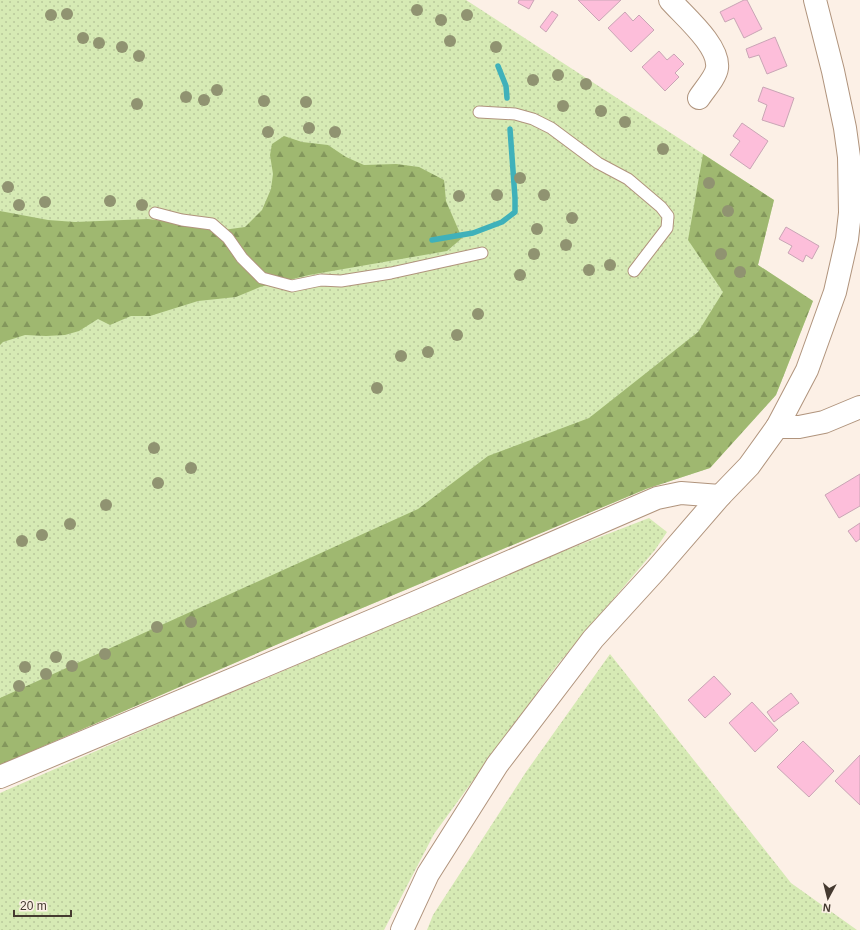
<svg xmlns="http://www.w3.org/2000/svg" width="860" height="930" font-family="Helvetica,sans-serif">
<defs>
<pattern id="grass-dots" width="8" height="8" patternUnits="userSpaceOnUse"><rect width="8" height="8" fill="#d6eab4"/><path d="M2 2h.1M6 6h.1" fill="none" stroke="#b9c99b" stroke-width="1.8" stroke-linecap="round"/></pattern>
<pattern id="forest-firs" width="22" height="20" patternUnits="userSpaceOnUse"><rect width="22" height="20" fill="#9fb870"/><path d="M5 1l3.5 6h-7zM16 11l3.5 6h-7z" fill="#83975c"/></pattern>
</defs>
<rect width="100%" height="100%" fill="#fcf0e6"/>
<g fill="url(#grass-dots)">
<polygon points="0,0 466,0 774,200 758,265 813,301 776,395 710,468 646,489 329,622 0,765"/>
<polygon points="649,518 667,532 655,550 558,664 434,834 384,930 0,930 0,793 215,699 241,689 561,552"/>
<polygon points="610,654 791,883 857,930 427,930 433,915 526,772"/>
</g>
<g fill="url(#forest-firs)">
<polygon points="284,136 302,142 328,145 346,157 364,165 396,164 419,167 444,180 446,201 462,238 447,251 309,275 260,287 236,297 198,301 150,316 131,316 110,325 98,319 79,331 65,335 46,336 25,335 3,342 0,345 0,211 48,220 75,222 148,219 198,225 223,230 245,227 262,210 271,189 273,174 270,155 272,144"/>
<polygon points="703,154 774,200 758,265 813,301 776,395 710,468 646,489 329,622 0,765 0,698 418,509 488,456 589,418 698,332 723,292 688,240"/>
</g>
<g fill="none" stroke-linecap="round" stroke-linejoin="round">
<g stroke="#3fb1ba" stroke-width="5.5">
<polyline points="498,66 506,86 507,98"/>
<polyline points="432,240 473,233 502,222 515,212 515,198 510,129"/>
</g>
</g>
<g fill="#fdbeda" stroke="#c9a5b5">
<polygon points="519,0 534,0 529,9 518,3"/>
<polygon points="578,0 621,0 599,21"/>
<polygon points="744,0 747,0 762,29 744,38 734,18 725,22 720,12"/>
<polygon points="552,11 558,15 546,32 540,27"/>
<polygon points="625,12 633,21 639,15 654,30 631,52 608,28"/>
<polygon points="775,37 787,66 767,74 759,55 749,58 746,49"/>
<polygon points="659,51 667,60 674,54 684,64 675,73 679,77 665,91 642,67"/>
<polygon points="763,87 794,98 784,127 762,120 767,105 758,101"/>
<polygon points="742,123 768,141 750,169 730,155 740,141 733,136"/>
<polygon points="786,227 819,246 812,259 806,255 803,262 788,253 792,246 779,239"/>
<polygon points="860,474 860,506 839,518 825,495"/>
<polygon points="860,523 860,539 856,542 848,531"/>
<polygon points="714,676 731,694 705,718 688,700"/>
<polygon points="791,693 799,703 774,722 767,712"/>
<polygon points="752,702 778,730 755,752 729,723"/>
<polygon points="803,741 834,771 809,797 777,767"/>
<polygon points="860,755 860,805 835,781"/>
</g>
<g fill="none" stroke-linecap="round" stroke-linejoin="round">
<g stroke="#b0947d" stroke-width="13">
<g id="service">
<polyline points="479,112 515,114 533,119 551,128 598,163 628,179 661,207 668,216 667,228 634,271"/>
<polyline points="155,213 182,220 212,224 228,238 242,258 262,278 292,286 321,280 341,281 391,273 482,253"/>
</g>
</g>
<g stroke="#b0947d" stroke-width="24">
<path id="minor" d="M 670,0 C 684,16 720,46 717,68 C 716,77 704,90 699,98"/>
</g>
<g stroke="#b0947d" stroke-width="24">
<g id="tertiary">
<polyline points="777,427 799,427 824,422 860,407"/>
<polyline points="0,777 414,603 657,498 681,493 720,496"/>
</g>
</g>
<g stroke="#b0947d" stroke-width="24">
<polyline id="secondary" points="402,930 428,874 497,765 593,639 656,570 720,496 749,466 777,427 807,370 835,292 847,239 850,213 849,157 845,128 833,71 815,0"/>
</g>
<use href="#service" stroke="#fff" stroke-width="11"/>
<use href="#minor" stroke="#fff" stroke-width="22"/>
<use href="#tertiary" stroke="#fff" stroke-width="22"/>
<use href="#secondary" stroke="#fff" stroke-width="22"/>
</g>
<g fill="#909371">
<circle cx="417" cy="10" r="6"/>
<circle cx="67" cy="14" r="6"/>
<circle cx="51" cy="15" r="6"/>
<circle cx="467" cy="15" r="6"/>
<circle cx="441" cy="20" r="6"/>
<circle cx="83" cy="38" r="6"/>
<circle cx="450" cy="41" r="6"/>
<circle cx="99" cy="43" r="6"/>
<circle cx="122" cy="47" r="6"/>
<circle cx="496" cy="47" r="6"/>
<circle cx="139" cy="56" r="6"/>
<circle cx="558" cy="75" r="6"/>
<circle cx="533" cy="80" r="6"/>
<circle cx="586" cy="84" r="6"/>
<circle cx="217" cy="90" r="6"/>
<circle cx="186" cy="97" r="6"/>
<circle cx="204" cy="100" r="6"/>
<circle cx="264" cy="101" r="6"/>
<circle cx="306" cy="102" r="6"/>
<circle cx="137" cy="104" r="6"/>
<circle cx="563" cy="106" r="6"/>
<circle cx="601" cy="111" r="6"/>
<circle cx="625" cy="122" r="6"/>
<circle cx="309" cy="128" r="6"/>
<circle cx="268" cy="132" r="6"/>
<circle cx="335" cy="132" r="6"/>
<circle cx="663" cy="149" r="6"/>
<circle cx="520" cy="178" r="6"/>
<circle cx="709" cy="183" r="6"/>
<circle cx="8" cy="187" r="6"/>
<circle cx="497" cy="195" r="6"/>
<circle cx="544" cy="195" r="6"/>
<circle cx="459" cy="196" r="6"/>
<circle cx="110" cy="201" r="6"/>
<circle cx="45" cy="202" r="6"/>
<circle cx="19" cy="205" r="6"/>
<circle cx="142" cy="205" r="6"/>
<circle cx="728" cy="211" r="6"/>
<circle cx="572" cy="218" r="6"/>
<circle cx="537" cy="229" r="6"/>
<circle cx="566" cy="245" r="6"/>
<circle cx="534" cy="254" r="6"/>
<circle cx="721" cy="254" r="6"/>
<circle cx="610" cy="265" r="6"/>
<circle cx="589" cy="270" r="6"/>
<circle cx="740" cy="272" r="6"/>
<circle cx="520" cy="275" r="6"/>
<circle cx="478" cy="314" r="6"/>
<circle cx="457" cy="335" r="6"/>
<circle cx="428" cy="352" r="6"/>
<circle cx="401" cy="356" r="6"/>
<circle cx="377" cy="388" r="6"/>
<circle cx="154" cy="448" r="6"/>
<circle cx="191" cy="468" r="6"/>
<circle cx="158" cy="483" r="6"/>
<circle cx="106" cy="505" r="6"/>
<circle cx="70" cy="524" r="6"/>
<circle cx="42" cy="535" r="6"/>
<circle cx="22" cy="541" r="6"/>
<circle cx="191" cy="622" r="6"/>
<circle cx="157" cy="627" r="6"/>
<circle cx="105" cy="654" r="6"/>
<circle cx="56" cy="657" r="6"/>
<circle cx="72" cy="666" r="6"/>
<circle cx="25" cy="667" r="6"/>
<circle cx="46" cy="674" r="6"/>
<circle cx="19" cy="686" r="6"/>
</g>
<g transform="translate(828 898) rotate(187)" stroke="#fcf0e6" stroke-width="3" paint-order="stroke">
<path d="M0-3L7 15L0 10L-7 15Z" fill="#453a30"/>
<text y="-6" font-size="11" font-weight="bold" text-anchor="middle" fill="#453a30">N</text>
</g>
<path d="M14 910v6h57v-6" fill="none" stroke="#453a30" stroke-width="2"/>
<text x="20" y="910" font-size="12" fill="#453a30" stroke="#fcf0e6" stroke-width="3" paint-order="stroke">20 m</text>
</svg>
